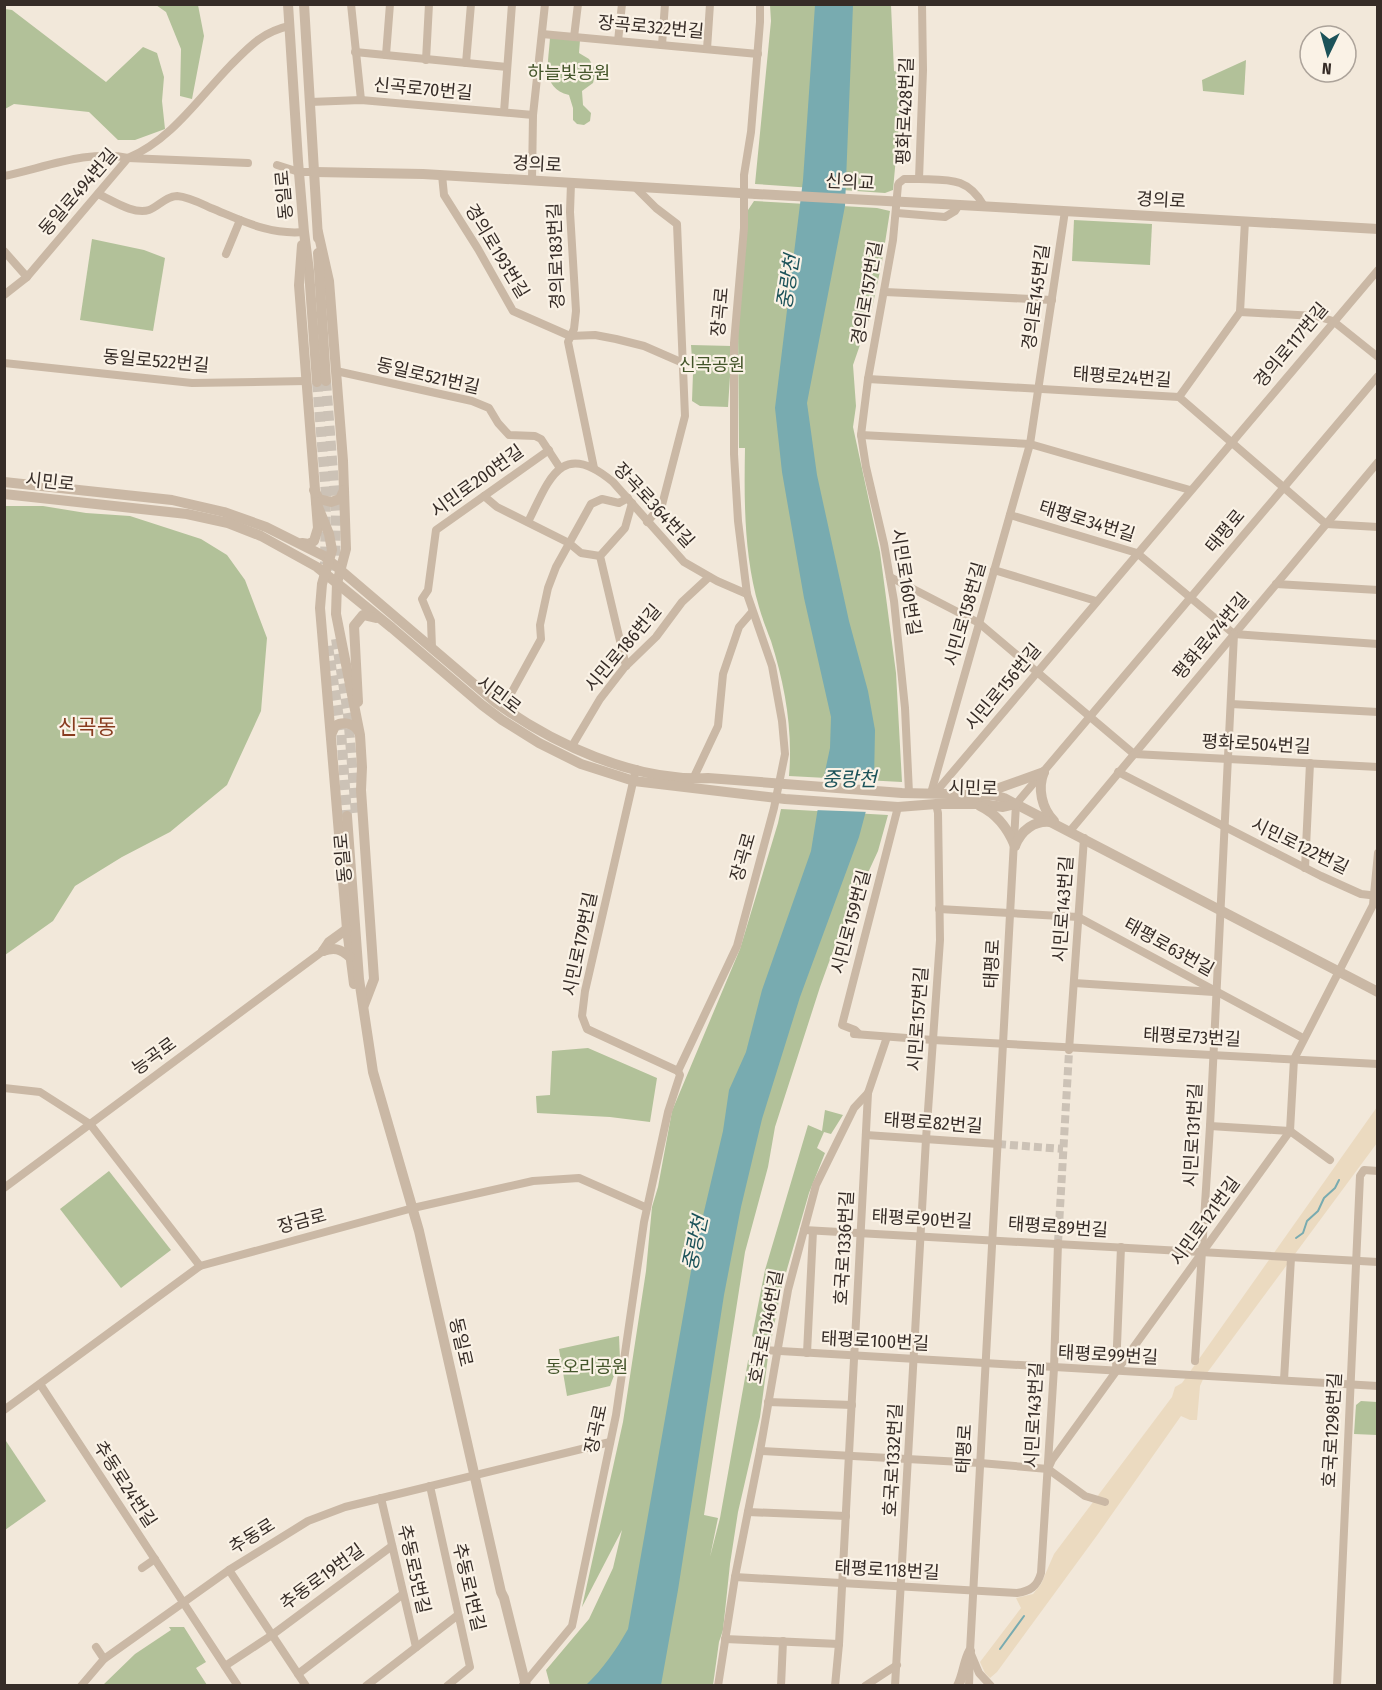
<svg xmlns="http://www.w3.org/2000/svg" width="1382" height="1690" font-family="'Fira Sans Condensed','Noto Sans KR',sans-serif">
<rect width="100%" height="100%" fill="#f2e8da"/>
<g fill="#b2c199">
<polygon points="156,5 198,5 204,36 192,99 180,96 181,49 166,12"/>
<polygon points="770,5 891,5 894,71 901,73 899,124 893,190 885,193 755,184 771,21"/>
<polygon points="5,9 12,10 106,82 143,47 157,53 164,77 162,101 165,129 135,140 118,140 89,112 14,104 5,109"/>
<path d="M 550,37 L 580,40 L 579,53 L 589,59 L 596,71 L 593,83 L 582,91 L 583,105 L 591,113 L 590,121 L 584,125 L 577,124 L 573,120 L 573,108 L 569,95 C 540,88 549,61 550,37 Z"/>
<polygon points="1246,60 1244,95 1203,91 1202,80"/>
<path d="M 754,201 L 877,208 L 890,211 L 882,262 L 871,313 L 853,365 L 856,406 L 853,427 L 880,552 L 896,673 L 902,782 L 789,776 C 793,730 785,685 771,641 C 767,630 762,618 759,607 C 744,556 744,501 745,448 L 739,448 L 738,326 L 748,210 Z"/>
<polygon points="1074,220 1152,224 1150,265 1072,261"/>
<polygon points="92,239 144,250 165,258 153,331 80,320"/>
<polygon points="691,345 732,346 728,407 700,406 692,401 693,373"/>
<polygon points="5,506 43,506 86,513 130,516 201,539 227,555 245,580 267,638 261,711 227,785 170,832 122,857 75,886 53,921 5,955"/>
<polygon points="781,809 888,815 878,851 866,877 859,879 820,987 775,1127 768,1167 745,1252 704,1515 718,1518 710,1557 720,1518 748,1361 750,1358 760,1355 763,1352 765,1345 752,1336 765,1270 808,1125 822,1131 825,1110 843,1115 831,1134 824,1132 817,1148 825,1153 809,1193 781,1290 768,1357 760,1417 738,1512 730,1564 723,1630 719,1642 713,1685 550,1685 546,1670 589,1619 613,1568 622,1530 582,1607 623,1422 646,1271 652,1207 658,1187 672,1111 740,949 778,823"/>
<polygon points="588,1048 657,1078 650,1122 610,1117 537,1113 536,1096 550,1095 552,1051"/>
<polygon points="109,1171 171,1250 121,1288 60,1209"/>
<polygon points="619,1336 620,1360 610,1386 567,1396 559,1349"/>
<polygon points="1361,1401 1377,1402 1377,1435 1354,1434 1356,1405"/>
<polygon points="4,1438 46,1501 5,1530 4,1530"/>
<polygon points="169,1627 184,1627 206,1662 196,1668 207,1685 103,1685 135,1654 171,1630"/>
</g>
<polygon fill="#ebdac0" points="1377,1107 1377,1143 1204,1377 1200,1386 1197,1420 1190,1420 1181,1416 1098,1534 997,1672 990,1678 985,1673 980,1662 1021,1608 1016,1598 1033,1594 1041,1584 1054,1554 1172,1397 1175,1387 1182,1383"/>
<path fill="#78abb0" d="M 815,5 L 853,5 L 845,206 L 807,403 L 817,475 L 849,621 L 868,691 L 875,730 L 874,781 L 859,837 L 800,997 L 762,1119 L 741,1207 L 724,1295 L 678,1590 L 661,1685 L 585,1686 C 603,1669 616,1650 628,1629 L 694,1254 L 723,1131 L 729,1090 L 746,1052 L 762,990 L 811,851 L 820,795 L 830,748 L 831,717 L 804,598 L 782,472 L 775,408 L 803,180 Z"/>
<polygon fill="#f2e8da" points="820,778 877,781 869,812 814,810"/>
<g fill="none" stroke-linecap="round" stroke-linejoin="round">
<g stroke="#78abb0" stroke-width="2">
<polyline points="1296,1238 1303,1233 1307,1221 1318,1211 1324,1198 1335,1188 1339,1180"/>
<polyline points="1000,1649 1024,1616"/>
</g>
<g stroke="#ccc2b6" stroke-width="8" stroke-dasharray="8 4" stroke-linecap="butt">
<polyline points="998,1144 1063,1149"/>
<polyline points="1058,1243 1069,1052"/>
</g>
<g stroke="#ccc2b6" stroke-width="10" stroke-dasharray="10 5" stroke-linecap="butt">
<polyline points="326,381 336,511 335,573"/>
<polyline points="317,382 326,495 325,564"/>
<polyline points="336,639 348,714 356,815"/>
<polyline points="328,646 341,731 347,816"/>
</g>
<g stroke="#cab8a5" stroke-width="8">
<polyline points="351,4 361,100"/>
<path d="M 922,4 L 923,70 L 919,179 C 949,180 968,177 984,206"/>
<polyline points="542,34 758,54"/>
<polyline points="574,37 578,4"/>
<polyline points="618,41 622,4"/>
<polyline points="662,45 665,4"/>
<polyline points="707,49 710,4"/>
<polyline points="355,52 507,67"/>
<polyline points="386,55 390,4"/>
<polyline points="426,60 429,4"/>
<polyline points="466,63 471,4"/>
<polyline points="310,102 361,100 533,115"/>
<polyline points="504,112 512,4"/>
<polyline points="277,165 299,172 315,172"/>
<polyline points="442,175 444,195 478,249 513,311 570,336 595,335 616,339 644,346 683,363"/>
<path d="M 4,176 C 43,168 90,149 128,158 L 248,163"/>
<polyline points="532,180 533,115 545,4"/>
<polyline points="571,183 570,212 576,311 574,329 568,342 594,468"/>
<polyline points="635,187 656,208 677,224 685,416 662,505 647,522"/>
<path d="M 98,194 C 112,200 133,215 149,210 C 158,207 166,196 177,196 C 189,197 200,203 211,208 C 243,221 269,235 304,232"/>
<polyline points="897,213 945,217 955,211 959,205"/>
<polyline points="4,251 27,277"/>
<polyline points="226,254 240,220"/>
<polyline points="885,292 1052,300"/>
<path d="M 4,295 L 27,277 L 128,158 C 171,140 198,99 230,66 C 249,47 262,32 289,26"/>
<polyline points="1240,312 1316,316 1333,321 1378,357"/>
<polyline points="4,363 192,383 306,381"/>
<polyline points="336,371 472,401 489,408 498,423 509,435 535,436 541,439 560,468"/>
<polyline points="868,379 1179,397 1326,524 1378,527"/>
<polyline points="1179,397 1240,312 1245,221"/>
<polyline points="861,435 1030,444 1190,490"/>
<polyline points="484,496 497,507 569,543 581,553 600,556"/>
<polyline points="1010,515 1137,553 1234,634"/>
<path d="M 528,522 C 549,480 561,438 613,482 L 684,562 L 717,581 L 747,594"/>
<polyline points="994,570 1096,601"/>
<polyline points="890,577 979,623 1134,754 1378,767"/>
<polyline points="1276,584 1378,590"/>
<polyline points="1234,634 1378,644"/>
<polyline points="432,648 431,621 422,599 428,590 436,530 549,450"/>
<polyline points="626,666 600,556 625,528 632,503"/>
<polyline points="1231,704 1378,712"/>
<polyline points="503,708 541,639 540,625 548,588 556,567 591,504 602,499 619,503 628,498"/>
<polyline points="572,746 600,699 624,668 656,637 682,602 709,577"/>
<polyline points="636,769 585,991 582,1016 587,1029 678,1071"/>
<polyline points="1118,772 1321,876 1361,894 1378,896"/>
<polyline points="693,779 718,726 723,674 739,627 752,612"/>
<polyline points="909,793 905,708 894,601 884,544 866,467 861,435 868,379 893,240 898,185 899,183 904,179 919,179"/>
<polyline points="931,793 1030,444 1065,211"/>
<polyline points="935,793 1378,270"/>
<polyline points="1070,831 1378,462"/>
<polyline points="1305,868 1310,763"/>
<polyline points="939,909 1078,917 1303,1038"/>
<polyline points="1074,983 1214,992"/>
<polyline points="854,1034 933,1040 1378,1064"/>
<polyline points="859,1034 855,1030 842,1025 898,807"/>
<polyline points="1069,1050 1084,838"/>
<polyline points="4,1088 40,1092 90,1124 200,1266"/>
<polyline points="1210,1126 1290,1131 1330,1160"/>
<polyline points="866,1135 998,1144"/>
<polyline points="4,1188 323,951"/>
<polyline points="804,1230 1378,1262"/>
<polyline points="763,1350 1378,1386"/>
<polyline points="807,1353 813,1231"/>
<polyline points="1195,1361 1210,1126 1234,634"/>
<polyline points="1116,1370 1121,1247"/>
<polyline points="1284,1380 1291,1258"/>
<polyline points="40,1384 238,1686"/>
<polyline points="768,1402 852,1405"/>
<polyline points="4,1410 200,1266 413,1208 533,1181 579,1178 647,1208"/>
<polyline points="760,1451 980,1463 1048,1469 1085,1496 1105,1502"/>
<polyline points="1048,1469 1052,1460 1290,1131 1294,1059 1373,905 1378,853"/>
<polyline points="430,1486 470,1667 447,1686"/>
<polyline points="381,1498 416,1647"/>
<polyline points="748,1512 846,1516"/>
<polyline points="142,1568 155,1559"/>
<polyline points="229,1570 306,1686"/>
<path d="M 735,1577 L 1017,1593 C 1030,1591 1037,1587 1041,1573 L 1054,1368 L 1058,1243"/>
<polyline points="725,1639 839,1644"/>
<polyline points="96,1647 104,1659"/>
<polyline points="971,1654 979,1673 991,1686"/>
<polyline points="225,1666 272,1635 392,1546"/>
<polyline points="298,1674 403,1594"/>
<polyline points="523,1685 572,1626 616,1415 644,1222 668,1112 680,1075 678,1071 737,946 774,808 785,754 782,721 772,666 747,594 738,521 734,454 734,343 744,228 744,175 751,132 760,22 760,4"/>
<polyline points="81,1686 104,1659 229,1570 308,1521 345,1507 610,1442"/>
<polyline points="366,1686 458,1615"/>
<polyline points="718,1686 735,1577 760,1451 788,1290 816,1185 854,1108 868,1093 887,1037"/>
<polyline points="781,1686 783,1641"/>
<polyline points="835,1686 839,1644 868,1093"/>
<polyline points="865,1686 897,1665"/>
<polyline points="895,1686 926,1139 940,940 938,813 936,804"/>
<polyline points="969,1686 970,1651 1016,804 1378,376"/>
<polyline points="1337,1686 1360,1176 1364,1170 1378,1171"/>
</g>
<g stroke="#cab8a5" stroke-width="10">
<polyline points="288,4 298,161 304,232 309,271 317,382"/>
<polyline points="304,4 318,238"/>
<polyline points="315,172 423,174 756,194"/>
<polyline points="942,204 1378,229"/>
<polyline points="318,232 329,281 343,461 346,549 337,583 336,614 360,735 362,767 361,790 374,979 364,1005"/>
<polyline points="302,245 299,285 318,528 314,541 309,544 302,543"/>
<polyline points="318,253 326,381"/>
<path d="M 4,482 L 172,500 L 224,512 L 266,527 L 324,556 L 495,702 C 553,744 635,782 708,778 L 902,793 L 993,795 L 1004,798 L 1378,992"/>
<polyline points="314,490 319,499 331,502 340,499 344,490"/>
<polyline points="4,494 187,514 228,523 261,536 317,567 392,628 482,705 502,720 539,743 581,764 634,781 785,799 898,807 936,804 982,804 1003,807 1016,804"/>
<polyline points="316,502 329,534 332,550 322,584 320,608 347,929 354,984"/>
<polyline points="358,702 354,626 363,615 376,618"/>
<path d="M 331,735 L 335,726 C 343,721 354,723 359,732"/>
<path d="M 1044,772 C 1037,788 1042,809 1054,821"/>
<polyline points="988,792 1044,772"/>
<path d="M 980,806 C 997,814 1008,829 1015,846"/>
<polyline points="347,816 359,979 373,1072 419,1231 501,1592 504,1598 526,1686"/>
<path d="M 1015,846 C 1021,830 1035,820 1051,822"/>
<polyline points="323,951 329,942 347,929"/>
<path d="M 323,951 C 335,947 340,949 350,957"/>
<path d="M 958,1686 C 964,1674 964,1662 970,1651"/>
</g>
<polyline stroke="#cab8a5" stroke-width="10" points="756,194 942,204"/>
</g>
<g text-anchor="middle" dominant-baseline="central" stroke-width="4.5" stroke-linejoin="round" paint-order="stroke">
<g font-size="18" fill="#362c27" stroke="#faf2e6">
<text transform="translate(651 27) rotate(5)">장곡로322번길</text>
<text transform="translate(423 89) rotate(5)">신곡로70번길</text>
<text transform="translate(905 111) rotate(-88)">평화로428번길</text>
<text transform="translate(537 164) rotate(3)">경의로</text>
<text transform="translate(850 182) rotate(3)">신의교</text>
<text transform="translate(78 192) rotate(-49)">동일로494번길</text>
<text transform="translate(284 195) rotate(-95)">동일로</text>
<text transform="translate(1161 200) rotate(3)">경의로</text>
<text transform="translate(497 251) rotate(59)">경의로193번길</text>
<text transform="translate(556 256) rotate(-92)">경의로183번길</text>
<text transform="translate(867 293) rotate(-80)">경의로157번길</text>
<text transform="translate(1036 297) rotate(-82)">경의로145번길</text>
<text transform="translate(720 312) rotate(-85)">장곡로</text>
<text transform="translate(1291 345) rotate(-50)">경의로117번길</text>
<text transform="translate(156 361) rotate(5)">동일로522번길</text>
<text transform="translate(428 376) rotate(13)">동일로521번길</text>
<text transform="translate(1122 377) rotate(4)">태평로24번길</text>
<text transform="translate(477 481) rotate(-36)">시민로200번길</text>
<text transform="translate(50 482) rotate(6)">시민로</text>
<text transform="translate(654 505) rotate(47)">장곡로364번길</text>
<text transform="translate(1087 521) rotate(17)">태평로34번길</text>
<text transform="translate(1225 531) rotate(-50)">태평로</text>
<text transform="translate(906 582) rotate(81)">시민로160번길</text>
<text transform="translate(965 614) rotate(-74)">시민로158번길</text>
<text transform="translate(1211 636) rotate(-50)">평화로474번길</text>
<text transform="translate(623 648) rotate(-50)">시민로186번길</text>
<text transform="translate(1003 687) rotate(-50)">시민로156번길</text>
<text transform="translate(499 695) rotate(37)">시민로</text>
<text transform="translate(1256 744) rotate(3)">평화로504번길</text>
<text transform="translate(973 788) rotate(2)">시민로</text>
<text transform="translate(1300 846) rotate(26)">시민로122번길</text>
<text transform="translate(743 857) rotate(-74)">장곡로</text>
<text transform="translate(343 858) rotate(-95)">동일로</text>
<text transform="translate(1063 909) rotate(-86)">시민로143번길</text>
<text transform="translate(851 922) rotate(-75)">시민로159번길</text>
<text transform="translate(580 944) rotate(-78)">시민로179번길</text>
<text transform="translate(1169 947) rotate(29)">태평로63번길</text>
<text transform="translate(992 964) rotate(-87)">태평로</text>
<text transform="translate(918 1019) rotate(-86)">시민로157번길</text>
<text transform="translate(1192 1037) rotate(3)">태평로73번길</text>
<text transform="translate(154 1056) rotate(-36)">능곡로</text>
<text transform="translate(933 1123) rotate(4)">태평로82번길</text>
<text transform="translate(1193 1135) rotate(-87)">시민로131번길</text>
<text transform="translate(922 1219) rotate(3)">태평로90번길</text>
<text transform="translate(302 1221) rotate(-15)">장금로</text>
<text transform="translate(1205 1221) rotate(-54)">시민로121번길</text>
<text transform="translate(1058 1227) rotate(4)">태평로89번길</text>
<text transform="translate(844 1248) rotate(-87)">호국로1336번길</text>
<text transform="translate(766 1327) rotate(-79)">호국로1346번길</text>
<text transform="translate(875 1341) rotate(3)">태평로100번길</text>
<text transform="translate(461 1342) rotate(77)">동일로</text>
<text transform="translate(1108 1355) rotate(3)">태평로99번길</text>
<text transform="translate(1034 1415) rotate(-87)">시민로143번길</text>
<text transform="translate(596 1429) rotate(-78)">장곡로</text>
<text transform="translate(1332 1430) rotate(-87)">호국로1298번길</text>
<text transform="translate(964 1449) rotate(-87)">태평로</text>
<text transform="translate(893 1460) rotate(-87)">호국로1332번길</text>
<text transform="translate(125 1484) rotate(57)">추동로24번길</text>
<text transform="translate(252 1536) rotate(-32)">추동로</text>
<text transform="translate(414 1569) rotate(77)">추동로5번길</text>
<text transform="translate(887 1570) rotate(3)">태평로118번길</text>
<text transform="translate(322 1577) rotate(-36)">추동로19번길</text>
<text transform="translate(469 1587) rotate(77)">추동로1번길</text>
</g>
<g font-size="18" fill="#43552a" stroke="#faf2e6">
<text x="569" y="73">하늘빛공원</text>
<text x="712" y="365">신곡공원</text>
<text x="587" y="1367">동오리공원</text>
</g>
<g font-size="20" font-style="italic" fill="#1b5259" stroke="#faf2e6">
<text transform="translate(788 282) rotate(-81)">중랑천</text>
<text x="849" y="779">중랑천</text>
<text transform="translate(695 1243) rotate(-78)">중랑천</text>
</g>
<g font-size="21" fill="#873b1e" stroke="#faf2e6">
<text x="87" y="727">신곡동</text>
</g>
</g>
<rect width="1382" height="1690" fill="none" stroke="#362c27" stroke-width="12"/>
<g transform="translate(1328 54) rotate(185)"><circle r="28" fill="#faf2e6" stroke="#aca39a" stroke-width="1.5"/>
<path d="M0-4.5L10 22L0 15L-10 22Z" fill="#1b5259"/>
<text y="-9" font-size="16" font-weight="bold" text-anchor="middle" fill="#362c27">N</text>
</g>
</svg>
